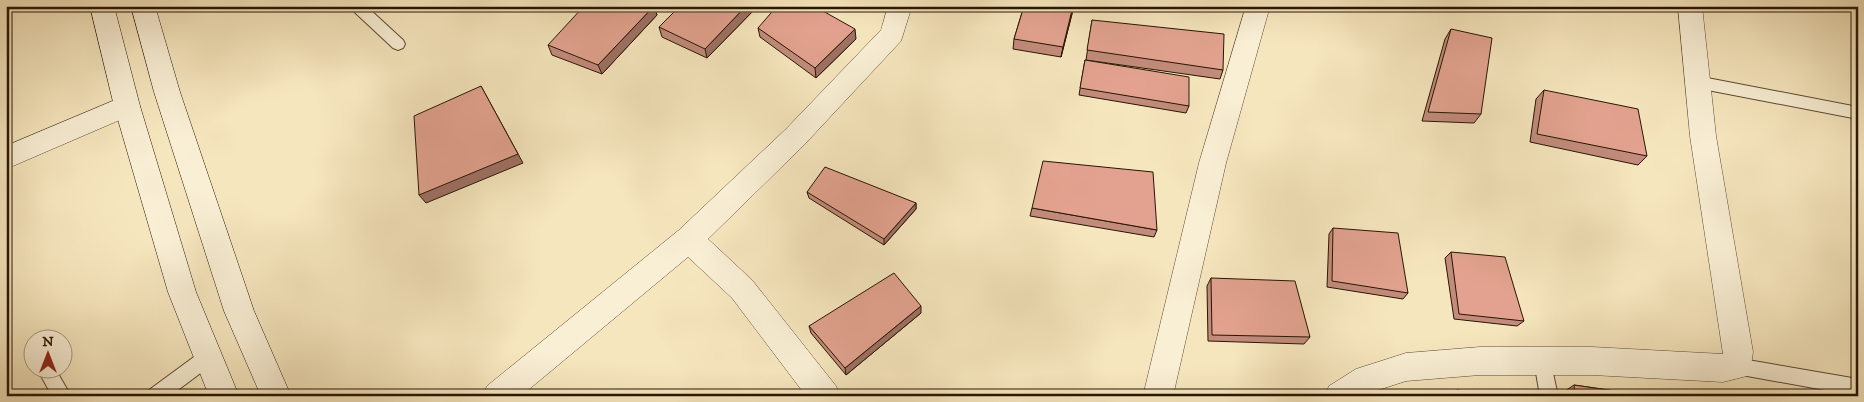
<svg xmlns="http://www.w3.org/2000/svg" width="1864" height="402" font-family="'IM FELL DW Pica',serif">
<rect width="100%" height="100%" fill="#f6e6be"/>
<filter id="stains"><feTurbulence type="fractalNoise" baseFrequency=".004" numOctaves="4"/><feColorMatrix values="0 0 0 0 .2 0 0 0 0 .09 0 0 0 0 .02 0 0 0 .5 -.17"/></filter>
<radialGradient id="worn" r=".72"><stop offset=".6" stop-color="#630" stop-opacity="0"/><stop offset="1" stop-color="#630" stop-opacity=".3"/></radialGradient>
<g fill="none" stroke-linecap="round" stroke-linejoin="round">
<g stroke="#5b4a31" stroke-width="2">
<g id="lane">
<polygon points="348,6 366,6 403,40 405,44 403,48 398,50 393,48"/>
<polygon points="1697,76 1858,107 1858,119 1697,88 1692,86 1689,82 1692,78"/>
<polygon points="208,349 214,351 217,357 214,363 170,396 146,396 149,390 202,351"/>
<polygon points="1543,353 1549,355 1558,396 1540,396 1534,361 1537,355"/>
<polygon points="1736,358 1858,379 1858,396 1736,374 1730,372 1727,366 1730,360"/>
<polygon points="42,370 56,370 71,396 52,396 40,374"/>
</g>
</g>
<g stroke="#5b4a31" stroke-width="1">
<g id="street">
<polygon points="888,6 912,6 901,41 804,145 708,239 752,280 836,386 840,396 806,396 732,298 688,257 521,396 483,396 487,386 679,230 786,129 881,30"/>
<polygon points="1246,6 1270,6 1226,163 1173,396 1143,396 1199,163"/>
<polygon points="1678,6 1702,6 1716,136 1753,352 1751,366 1747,376 1723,382 1592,375 1480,375 1406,381 1375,391 1367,396 1325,396 1329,386 1356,369 1406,353 1480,347 1592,347 1723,354 1690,136"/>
<polygon points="127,95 136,99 140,106 136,113 6,169 6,146"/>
</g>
</g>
<g stroke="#271602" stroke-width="1">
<g id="secondary">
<polygon points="90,6 114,6 140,106 196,292 239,396 209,396 168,292 114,106"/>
<polygon points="131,6 155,6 180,92 254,311 291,396 261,396 224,311 154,92"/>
</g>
</g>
<use href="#lane" fill="#f9efd5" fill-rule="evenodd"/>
<use href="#street" fill="#f9efd5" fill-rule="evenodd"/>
<use href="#secondary" fill="#f9efd5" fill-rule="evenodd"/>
</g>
<g fill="#c28b7b" stroke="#271602">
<polygon points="654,6 657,15 602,74 552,55 548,45"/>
<polygon points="1024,6 1074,6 1061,57 1013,49 1014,39"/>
<polygon points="755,9 707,58 662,37 659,27"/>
<polygon points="1092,20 1223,70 1220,79 1086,60"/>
<polygon points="758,28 856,39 816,78 760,37"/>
<polygon points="1451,29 1481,114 1474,123 1422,121 1445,39"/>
<polygon points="1085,60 1189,106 1186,113 1079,95"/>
<polygon points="1544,90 1647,156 1638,165 1530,142 1536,99"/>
<polygon points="807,192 916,203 916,209 884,245 809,198"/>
<polygon points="1032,208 1157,230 1154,237 1030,216"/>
<polygon points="1333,228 1408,293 1403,299 1327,287 1329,234"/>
<polygon points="1451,252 1524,321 1517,326 1454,319 1445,258"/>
<polygon points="1211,278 1310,337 1304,344 1208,341 1207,286"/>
<polygon points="921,313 846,375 811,333 809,326"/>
<polygon points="1574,385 1650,396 1565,396 1565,391"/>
<polygon points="1457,390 1487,396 1450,396"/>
</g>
<g fill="#9e7164" stroke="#271602">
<polygon points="654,6 657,15 602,74 598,65"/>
<polygon points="746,6 754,6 755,9 707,58 705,49"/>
<polygon points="1073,6 1074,6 1061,57 1063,47"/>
<polygon points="855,29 856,39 816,78 815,68"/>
<polygon points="481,86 523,163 426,203 419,195"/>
<polygon points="916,203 916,209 884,245 884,239"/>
<polygon points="921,306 921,313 846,375 845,368"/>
</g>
<g fill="#e2a28f" stroke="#271602">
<polygon points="584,6 654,6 598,65 548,45"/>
<polygon points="680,6 746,6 705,49 659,27"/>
<polygon points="777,6 814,6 855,29 815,68 758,28"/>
<polygon points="1024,6 1073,6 1063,47 1014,39"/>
<polygon points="1092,20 1224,34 1223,70 1087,50"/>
<polygon points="1451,29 1492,38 1481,114 1428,112"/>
<polygon points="1085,60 1189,77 1189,106 1080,88"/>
<polygon points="481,86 518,154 419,195 414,116"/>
<polygon points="1544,90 1638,109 1647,156 1537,134"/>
<polygon points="1043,161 1153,172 1157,230 1032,208"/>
<polygon points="825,167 916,203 884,239 807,192"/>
<polygon points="1333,228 1398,233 1408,293 1332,281"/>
<polygon points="1451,252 1505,257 1524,321 1459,314"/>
<polygon points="894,273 921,306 845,368 809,326"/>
<polygon points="1211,278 1295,281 1310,337 1212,335"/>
<polygon points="1574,385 1650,396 1575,396"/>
<polygon points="1457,390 1487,396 1457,396"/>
</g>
<rect width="1864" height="402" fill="none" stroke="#f6e6be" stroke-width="25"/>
<rect x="8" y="8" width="1849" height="387" fill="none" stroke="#271602" stroke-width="2.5"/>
<rect x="12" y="12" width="1839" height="377" fill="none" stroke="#271602"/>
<g transform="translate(48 354)"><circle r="24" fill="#f9efd5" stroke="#a59881"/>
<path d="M0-4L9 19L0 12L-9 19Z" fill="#8f2418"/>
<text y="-8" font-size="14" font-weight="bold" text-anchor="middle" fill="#271602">N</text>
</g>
<rect width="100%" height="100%" filter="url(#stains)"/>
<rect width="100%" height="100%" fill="url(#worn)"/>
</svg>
